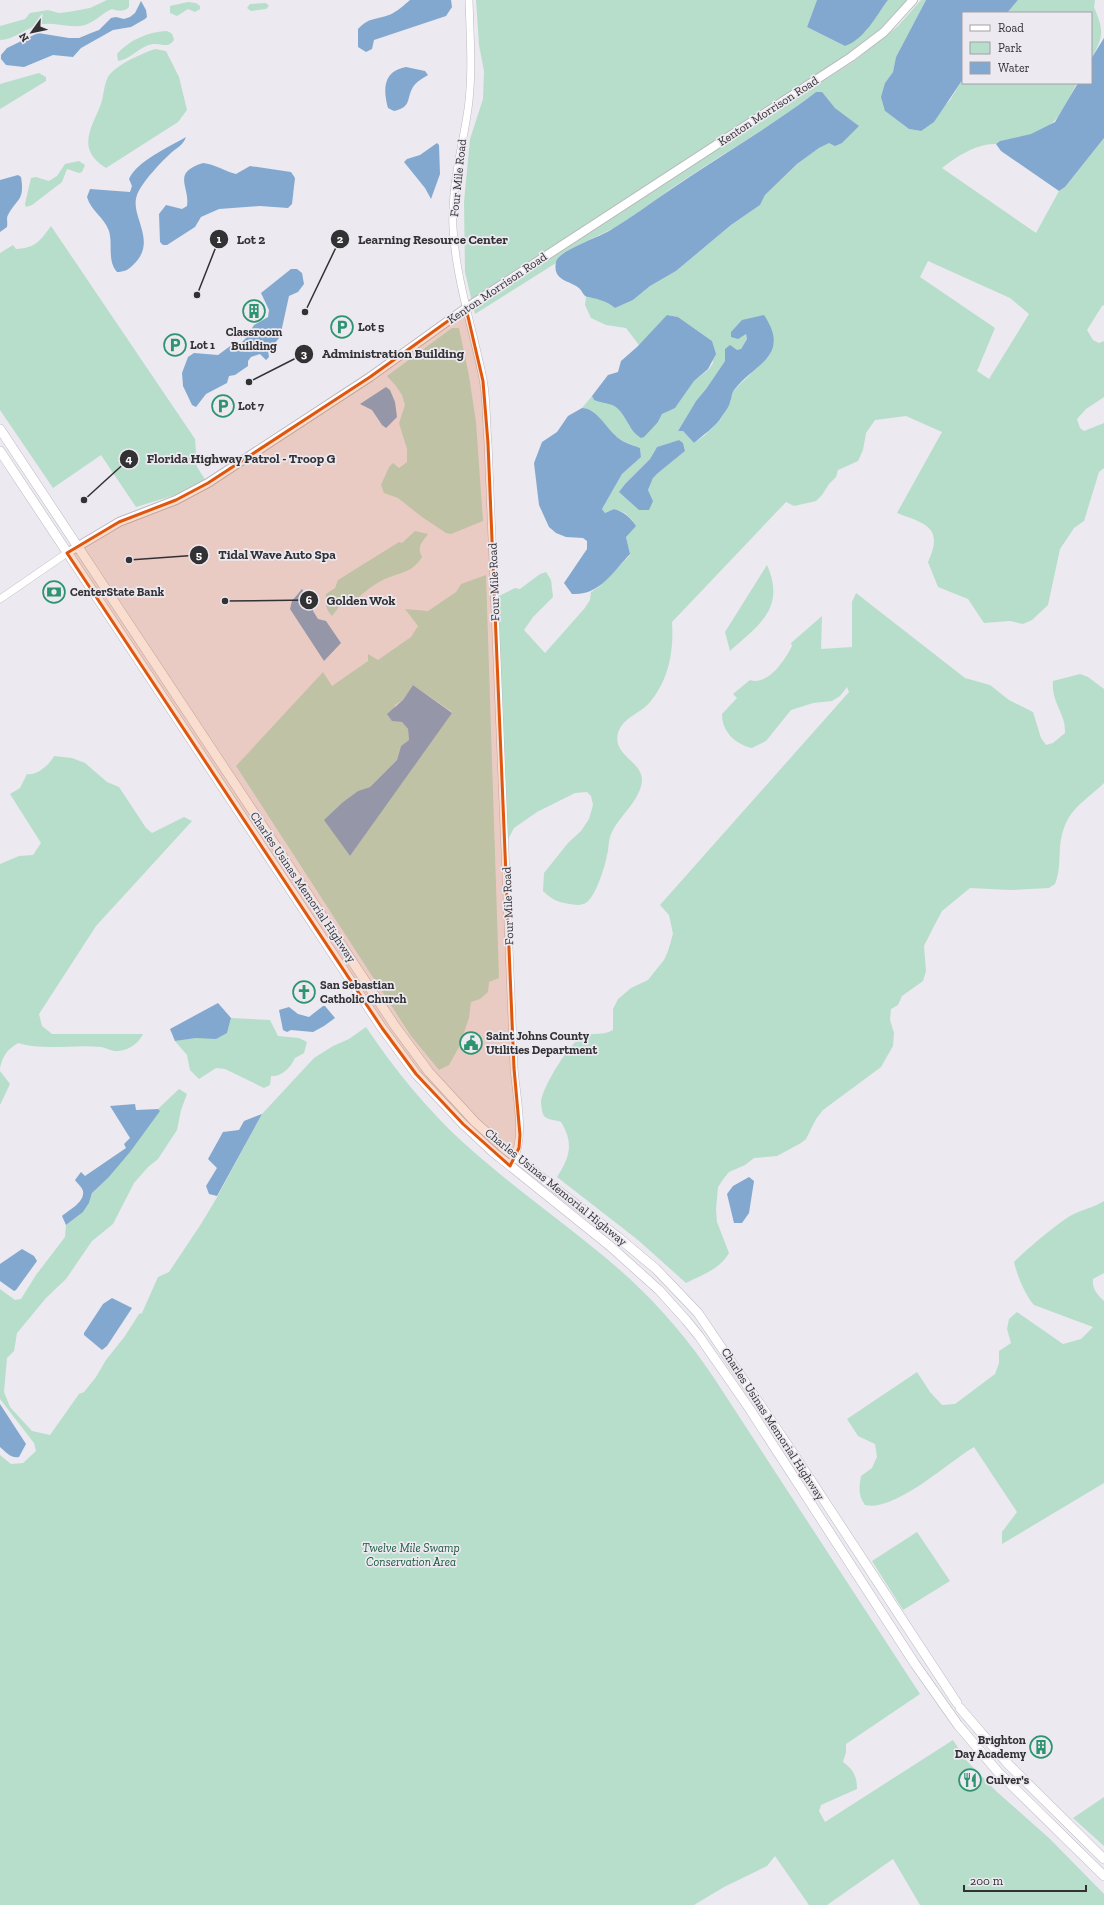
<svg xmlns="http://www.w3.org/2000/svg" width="1104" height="1905" font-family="'Zilla Slab',serif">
<rect width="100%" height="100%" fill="#ece9f0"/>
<g fill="#b7deca" fill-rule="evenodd">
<path d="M 107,0 L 129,0 L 129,7 C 125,12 117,11 112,9 C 102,13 95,22 85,25 C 69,29 53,21 38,25 C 25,29 13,40 0,40 L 0,26 L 25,19 L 30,13 L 48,10 L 59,13 L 68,12 L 90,8 Z"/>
<polygon points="476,0 817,0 807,27 845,46 866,31 888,0 910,0 872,39 472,302 465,272 464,202 470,139 483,99 484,71 479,45"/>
<path d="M 921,0 L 926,0 L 896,57 L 893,72 L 885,83 L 885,111 L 909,129 L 921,131 L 950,100 L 963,79 L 963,83 L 1077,83 C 1060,115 1058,128 1020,138 C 1012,140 1002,138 996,144 C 978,143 957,156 942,168 L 1036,233 L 1059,191 L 1065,187 L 1104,138 L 1104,305 L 1102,306 L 1087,330 L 1093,340 L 1099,343 L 1104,341 L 1104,397 L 1086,409 L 1077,419 L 1080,428 L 1084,431 L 1104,423 L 1104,468 L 1099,472 L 1084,521 L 1074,528 L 1060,549 L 1048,605 L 1032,620 L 1023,624 L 1010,621 L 984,623 L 968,599 L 938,587 L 928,562 C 944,527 926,524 897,513 L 942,432 L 906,416 L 875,420 L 866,433 L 863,450 L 858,461 L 838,470 L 836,477 L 829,484 L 822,495 L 816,501 L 794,506 L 786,502 L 672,622 C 674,650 669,680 650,702 C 640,714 623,717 618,733 C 612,755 642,761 642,780 C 641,800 619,816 611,834 C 608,841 609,849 607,855 C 605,867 596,895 587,902 C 582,906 575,905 570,904 C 558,902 552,900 543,891 L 544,873 L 568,843 L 581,831 L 589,819 L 593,805 L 591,796 L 587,792 L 575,793 L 537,812 L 514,828 L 507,841 L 497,597 L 515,588 L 520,589 L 540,574 L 546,572 L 551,580 L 553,597 L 533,617 L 524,630 L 545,653 L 584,609 L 590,600 L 591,592 L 600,586 L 630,555 L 626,537 L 633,521 L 625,513 L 614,509 L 605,513 L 602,509 L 622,474 L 641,457 L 640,448 C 632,445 622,442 615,435 C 605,426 596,408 582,408 L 592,396 L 594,400 C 599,403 602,402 607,403 C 618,404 625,418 630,427 L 658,422 L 662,414 L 677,405 L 694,381 L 709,369 L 713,363 L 712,341 L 678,317 L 668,315 L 639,345 L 626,328 L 606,325 L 591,318 L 585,305 L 586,297 L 601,299 L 615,308 L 633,300 L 650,286 L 676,271 L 731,225 L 760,205 L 765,195 L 797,164 L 819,148 L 859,126 L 835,108 L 824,95 L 816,92 C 769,128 717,157 669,190 C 652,202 635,215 617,226 C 603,235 562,249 556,263 L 475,314 L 473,306 L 853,62 L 898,26 ZM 928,261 L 1010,298 L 1029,314 L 989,379 L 977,371 L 995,328 L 920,277 ZM 753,318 L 769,325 L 774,343 L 768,357 L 732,392 L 730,402 L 721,419 L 705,435 L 694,443 L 683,431 L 678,431 L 696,401 L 706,389 L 725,361 L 741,349 L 747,339 L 746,334 L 732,337 C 731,326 744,322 753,318 ZM 679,440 L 683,443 L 685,451 L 658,473 L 653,478 L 648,490 L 653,501 L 639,510 L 626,483 L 650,459 L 657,447 Z"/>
<path d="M 1018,0 L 1095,0 L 1094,7 C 1104,31 1104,36 1091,59 L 1091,13 L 1007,13 Z"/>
<polygon points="188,2 196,3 200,6 200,9 195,12 188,9 177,16 170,13 170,6"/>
<polygon points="266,3 269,6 266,9 251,11 247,8 250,4"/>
<path d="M 166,31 C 172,32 173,35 174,40 C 168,49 162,43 153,44 C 141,45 130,60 118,61 L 117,54 C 129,40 148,32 166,31 Z"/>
<path d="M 155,49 L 166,51 L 179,77 L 187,110 L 178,122 L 106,168 C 76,149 91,129 101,104 C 104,95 104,81 110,74 C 120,63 141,54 155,49 Z"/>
<polygon points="39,73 46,77 46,81 0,109 0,84"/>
<polygon points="79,161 85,165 82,172 79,173 67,169 62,182 32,205 26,207 25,204 31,178 36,177 49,181 57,176 65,164"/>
<path d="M 51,226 L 195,439 L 197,467 L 206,481 L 175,495 L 136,507 L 101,455 L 53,488 L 0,410 L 0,253 L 13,245 L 16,249 C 36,248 40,241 51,226 Z"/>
<polygon points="452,328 459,328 469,376 476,422 483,521 451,534 446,533 422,517 398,498 384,493 381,485 389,467 393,463 399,468 407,462 407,449 399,423 405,405 402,395 396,386 387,376"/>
<path d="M 415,531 L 428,534 C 421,543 417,547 422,557 C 412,573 401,572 385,579 C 372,585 360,595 350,606 L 342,603 L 332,616 C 326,610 325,603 326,594 L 335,588 L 338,580 L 399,542 L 402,543 Z"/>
<path d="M 767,565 C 786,608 759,625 730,651 L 725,632 Z"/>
<path d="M 486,575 L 499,978 L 489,982 L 488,992 L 480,999 L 471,1002 L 469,1018 L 459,1047 L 449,1065 L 439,1070 L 411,1036 L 236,766 L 323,672 L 332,686 L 368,661 L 368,654 L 378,660 L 411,637 L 418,626 L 405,609 L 428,611 L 456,592 L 461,584 ZM 413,685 L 452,712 L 350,856 L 325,820 L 343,802 L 358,791 L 370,787 L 397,760 L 401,746 L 409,740 L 408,729 L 402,722 L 392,721 L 395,705 L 403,700 Z"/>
<path d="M 856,593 L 965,678 L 990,685 L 1009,700 L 1033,712 L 1041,738 L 1046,745 L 1053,743 L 1065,733 C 1066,713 1051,703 1053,681 L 1080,674 L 1088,677 L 1104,689 L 1104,783 C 1081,805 1064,810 1060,847 C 1059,860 1060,871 1055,884 L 1049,888 L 1011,890 L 970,888 L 942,911 L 933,928 L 924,946 L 926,971 L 923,981 L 902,996 L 898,1005 L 891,1009 L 890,1020 L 894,1033 L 893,1046 L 881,1067 L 823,1110 L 816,1119 L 806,1139 L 801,1143 L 777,1156 L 754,1158 L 745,1165 L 729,1172 L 724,1178 L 718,1187 L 716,1209 L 717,1222 L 729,1253 C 720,1269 702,1275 686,1283 L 638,1240 L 557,1177 C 570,1157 574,1143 561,1122 C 556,1120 547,1120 544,1116 C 542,1113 541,1105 541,1101 C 543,1086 570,1042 583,1036 C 593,1032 603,1036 613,1030 L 613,1009 L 618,999 L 631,988 L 648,980 L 664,960 L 668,951 L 673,934 L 669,915 L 660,905 L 849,692 L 847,687 L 840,696 L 832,701 L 813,703 L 791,710 L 766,741 L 752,748 C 735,744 722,732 722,714 L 737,698 L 733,694 L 750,680 C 768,686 785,660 792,646 L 791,643 L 822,616 L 821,649 L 852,647 L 852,602 Z"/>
<path d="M 54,756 L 72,758 L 85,763 L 107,782 L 119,787 L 146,828 L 152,833 L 184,817 L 192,821 L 96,926 L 39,1014 L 42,1026 L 52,1034 L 143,1034 C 139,1043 129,1050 119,1051 C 113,1052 107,1048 101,1047 C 74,1044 44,1051 18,1043 C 7,1050 3,1055 0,1068 L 0,864 L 19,856 L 33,855 L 41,843 L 10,794 L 20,788 L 27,774 C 37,776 50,764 54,756 Z"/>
<path d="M 231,1018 L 270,1020 L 278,1036 L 299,1038 L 307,1042 L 304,1053 L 295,1058 C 291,1067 282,1077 271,1076 L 270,1085 L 264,1088 L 225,1069 L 216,1068 L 199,1079 L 190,1070 L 187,1055 L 175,1041 L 227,1033 Z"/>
<path d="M 366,1027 C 395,1070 427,1110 466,1145 C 518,1192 578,1232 630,1279 C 662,1309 690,1342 714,1378 L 920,1694 L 846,1744 L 846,1752 L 843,1762 C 853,1769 857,1776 857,1789 L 821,1805 L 819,1811 L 825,1822 L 953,1740 L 966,1760 L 997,1792 L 1050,1839 L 1104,1894 L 1104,1905 L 920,1905 L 893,1859 L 827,1905 L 809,1905 L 775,1856 L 767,1866 L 724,1887 L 694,1905 L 0,1905 L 0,1455 L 11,1464 L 23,1463 L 36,1451 L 34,1443 L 0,1399 L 0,1289 L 15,1300 L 21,1299 L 36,1275 L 65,1237 L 66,1225 L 83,1212 L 89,1203 L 92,1193 L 108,1178 L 159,1111 L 158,1109 L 179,1089 L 187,1094 L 181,1110 L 177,1130 L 158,1159 L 148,1167 L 134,1183 L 113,1224 L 92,1241 L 66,1279 L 46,1298 L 17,1333 L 14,1351 L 7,1358 L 4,1392 L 10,1407 L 32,1431 L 50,1435 L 79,1394 L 84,1392 L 96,1377 L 106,1360 L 125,1336 L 139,1314 L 142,1313 L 158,1277 L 169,1272 L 201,1224 L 216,1199 L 262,1114 L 314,1058 L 333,1046 L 349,1039 Z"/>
<polygon points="0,1071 10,1084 0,1105"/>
<path d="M 1104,1201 L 1104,1273 L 1093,1279 C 1092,1289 1097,1294 1104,1301 L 1104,1483 L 1002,1544 L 1002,1532 L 1017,1512 L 974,1447 C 947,1463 895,1512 865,1505 C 858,1495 859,1488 861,1476 L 872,1468 L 877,1457 L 875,1444 L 858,1436 L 847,1419 L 917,1372 L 930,1392 L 942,1405 L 955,1404 L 995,1374 L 999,1363 L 999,1351 L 1011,1343 L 1007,1329 L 1009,1319 L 1017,1312 L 1063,1344 L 1081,1339 L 1093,1327 L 1034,1305 C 1025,1295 1017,1275 1014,1262 C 1029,1247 1053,1227 1070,1216 C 1082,1209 1094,1208 1104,1201 Z"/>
<polygon points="917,1532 950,1581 903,1610 872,1561"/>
<polygon points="1104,1797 1104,1846 1073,1818"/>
</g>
<g fill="#82a8cf">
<path d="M 410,0 L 451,0 L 452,7 L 446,16 L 374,40 L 372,49 L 366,52 L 358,47 L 358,29 C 369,17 376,20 389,15 C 397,12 404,5 410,0 Z"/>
<path d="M 817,0 L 888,0 C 876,16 865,39 845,46 L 807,27 Z"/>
<polygon points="926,0 1018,0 1007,13 963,13 963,79 934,122 921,131 909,129 885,111 881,97 885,83 893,72 896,57"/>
<polygon points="141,1 146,10 147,17 145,19 131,27 113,30 81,48 73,57 53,55 24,67 6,65 1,59 1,55 7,48 38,33 69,38 79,38 91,33 99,30 111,18 116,17 124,19 130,17 135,13"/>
<polygon points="1104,38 1104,138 1065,187 1059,191 1001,151 996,144 1000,141 1031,134 1055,122 1078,83 1091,83 1091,59"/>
<path d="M 406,67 L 425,71 L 428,75 C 423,78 416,82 413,87 C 406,99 412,107 394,111 L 388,108 C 383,89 383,71 406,67 Z"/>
<path d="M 816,92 L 822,92 L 835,108 L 859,126 L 842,143 L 835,146 L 829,143 L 819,148 L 797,164 L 765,195 L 760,205 L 731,225 L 676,271 L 650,286 L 633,300 L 615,308 C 604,300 601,300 588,297 C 584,297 582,291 580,289 C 571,280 552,282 556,262 C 558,251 599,237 609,231 C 631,218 649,204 670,190 C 718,157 769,128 816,92 Z"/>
<path d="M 186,137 C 183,145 178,147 172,152 C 161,162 142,182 137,195 C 129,216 159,241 133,265 C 128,270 124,272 117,272 C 107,261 113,244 109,231 C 104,217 91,211 87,197 L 90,189 L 130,192 L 132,186 L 129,179 C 137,161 169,147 186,137 Z"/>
<polygon points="437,143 439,145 440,174 431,199 425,188 404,162 407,159 420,155"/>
<path d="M 203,163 C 215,164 224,171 236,174 L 250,166 L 291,172 L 295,178 L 292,204 L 288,208 L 260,206 L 219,209 L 201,217 L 195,227 L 167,245 L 163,245 L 160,242 L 159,214 L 166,205 L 182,209 L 187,206 C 190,186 171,173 203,163 Z"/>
<path d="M 18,175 L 21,177 C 25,201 17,198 8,215 C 6,218 8,223 7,227 L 0,232 L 0,180 Z"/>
<polygon points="291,269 297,269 302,273 304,284 298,292 289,296 280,337 268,351 269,357 266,360 260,354 251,357 248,361 248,366 235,375 229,376 227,383 206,394 196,407 192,405 183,386 182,373 188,357 194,353 218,355 233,344 241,343 246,338 254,325 268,317 269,310 261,293"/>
<path d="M 667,315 L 678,317 L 712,341 L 716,354 L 708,369 L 694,381 L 675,408 L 662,414 L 658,422 L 644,437 L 641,438 C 629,431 627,417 617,408 C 610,402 602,404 594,400 L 592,396 L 608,375 L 618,372 L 621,361 L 637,347 Z"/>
<path d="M 764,315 C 792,357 753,364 734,390 C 731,394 732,398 730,402 C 729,407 724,413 721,418 C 716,426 702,436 694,443 L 683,431 L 678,431 L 696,401 L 706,389 L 725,361 L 725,349 L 730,345 L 737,350 L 741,349 L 747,339 L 746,334 L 738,339 L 731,337 L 731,332 L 742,320 Z"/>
<polygon points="386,387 390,390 395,402 397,417 386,428 382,425 372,410 360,404"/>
<path d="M 582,408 C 596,408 605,426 615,435 C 621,442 632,445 640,448 L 641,457 L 622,474 L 602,509 L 605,513 L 614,509 C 624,512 630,517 636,526 L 626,537 L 630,554 C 613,572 599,596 572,594 L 564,583 L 587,549 L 587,541 L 583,538 L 566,537 L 556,533 L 549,527 L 539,505 L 534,463 L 542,442 L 557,432 L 568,416 Z"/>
<polygon points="679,440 683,443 685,451 658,473 653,478 648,490 653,501 649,510 639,510 619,492 626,483 650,459 657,447"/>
<polygon points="302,589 314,606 313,611 318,619 326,621 341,643 324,661 290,609 292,601"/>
<polygon points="413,685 452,713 350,856 324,820 343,802 358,791 370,787 397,760 401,746 409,740 408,729 402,722 392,721 387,714 403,700"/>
<polygon points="218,1003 231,1018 227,1033 216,1039 196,1038 175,1041 170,1029"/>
<polygon points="323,1006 325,1006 335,1018 324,1026 313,1032 291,1030 287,1032 283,1030 279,1010 289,1007 298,1014 309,1017"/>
<path d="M 135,1104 L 136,1110 L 158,1109 L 160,1111 L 130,1152 L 108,1178 L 92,1193 L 89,1203 L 83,1212 L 66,1225 L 62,1216 C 69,1210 85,1202 83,1191 C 82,1187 77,1183 75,1180 L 81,1172 L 85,1176 L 126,1148 L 124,1144 L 130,1138 L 110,1106 Z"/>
<polygon points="262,1114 217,1196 209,1194 206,1186 217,1168 208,1159 223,1132 239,1130 244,1121"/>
<polygon points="749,1177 754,1181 749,1213 742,1223 734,1223 727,1194 733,1186"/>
<polygon points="22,1249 34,1256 37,1261 16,1290 14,1291 0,1281 0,1264"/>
<polygon points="112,1298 132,1308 107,1346 102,1350 84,1335 84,1333 103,1304"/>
<path d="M 0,1404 L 26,1444 L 19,1457 C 11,1459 6,1452 0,1447 Z"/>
</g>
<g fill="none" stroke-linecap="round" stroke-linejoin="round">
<g stroke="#bcb9c0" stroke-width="8">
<g id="secondary">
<path d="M 469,0 C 470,36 473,73 468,109 C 462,150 451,185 453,228 C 456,280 473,329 483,379 C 487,400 486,422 488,443 L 514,1068 C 516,1095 526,1137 513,1160"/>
<polyline points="0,599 67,553"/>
</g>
</g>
<g stroke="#bcb9c0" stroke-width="10">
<polyline id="primary" points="67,553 119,522 176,500 208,483 370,377 466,308 851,57 884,32 913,0"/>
</g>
<g stroke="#bcb9c0" stroke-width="10">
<g id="highway">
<polyline points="0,429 395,1026 429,1072 475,1122 505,1149 619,1238 656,1269 698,1313 791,1450 957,1703"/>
<polyline points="0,451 382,1028 416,1074 463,1124 493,1152 610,1246 659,1290 686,1320 699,1336 749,1408 915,1664 958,1725 998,1772 1104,1876"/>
<polyline points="960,1708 1008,1764 1104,1859"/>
</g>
</g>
<use href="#secondary" stroke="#fff" stroke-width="7"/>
<use href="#primary" stroke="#fff" stroke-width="8"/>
<use href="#highway" stroke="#fff" stroke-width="9"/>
</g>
<path fill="#df570e" fill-opacity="0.2" stroke="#df570e" stroke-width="3" stroke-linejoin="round" d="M 466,308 L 483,381 L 488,443 L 514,1068 L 520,1135 L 519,1148 L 510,1166 L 463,1124 L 416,1074 L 382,1028 L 67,553 L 119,522 L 176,500 L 208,483 L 370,377 Z"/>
<defs>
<g id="building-ring" transform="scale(1.15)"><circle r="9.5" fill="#ece9f0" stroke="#2e9470" stroke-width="1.5"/><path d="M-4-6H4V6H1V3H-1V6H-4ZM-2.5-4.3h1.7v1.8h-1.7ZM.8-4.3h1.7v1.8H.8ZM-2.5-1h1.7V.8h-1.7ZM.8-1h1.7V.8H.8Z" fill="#2e9470"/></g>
<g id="parking-ring" transform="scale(1.15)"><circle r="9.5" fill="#ece9f0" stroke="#2e9470" stroke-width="1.5"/><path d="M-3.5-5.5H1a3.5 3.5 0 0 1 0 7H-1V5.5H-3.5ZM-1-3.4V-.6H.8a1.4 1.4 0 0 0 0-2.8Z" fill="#2e9470"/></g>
<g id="bank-ring" transform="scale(1.15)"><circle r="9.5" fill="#ece9f0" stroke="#2e9470" stroke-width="1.5"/><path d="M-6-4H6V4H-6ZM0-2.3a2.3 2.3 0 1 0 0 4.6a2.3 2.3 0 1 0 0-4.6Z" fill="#2e9470"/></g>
<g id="church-ring" transform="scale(1.15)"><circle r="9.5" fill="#ece9f0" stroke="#2e9470" stroke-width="1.5"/><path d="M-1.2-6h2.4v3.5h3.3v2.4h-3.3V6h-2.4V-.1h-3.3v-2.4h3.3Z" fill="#2e9470"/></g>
<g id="civic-ring" transform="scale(1.15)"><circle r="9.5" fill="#ece9f0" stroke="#2e9470" stroke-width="1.5"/><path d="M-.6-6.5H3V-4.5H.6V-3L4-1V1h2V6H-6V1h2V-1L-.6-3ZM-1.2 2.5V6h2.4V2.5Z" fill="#2e9470"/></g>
<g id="restaurant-ring" transform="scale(1.15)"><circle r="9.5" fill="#ece9f0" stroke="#2e9470" stroke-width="1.5"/><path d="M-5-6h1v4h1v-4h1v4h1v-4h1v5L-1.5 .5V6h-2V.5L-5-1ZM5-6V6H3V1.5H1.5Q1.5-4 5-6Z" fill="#2e9470"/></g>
</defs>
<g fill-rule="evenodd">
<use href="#building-ring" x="254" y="311"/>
<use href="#parking-ring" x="342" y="327"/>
<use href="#parking-ring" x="175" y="345"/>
<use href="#parking-ring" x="223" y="406"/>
<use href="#bank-ring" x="54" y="592"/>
<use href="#church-ring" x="304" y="992"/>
<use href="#civic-ring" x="471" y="1043"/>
<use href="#building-ring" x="1041" y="1747"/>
<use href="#restaurant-ring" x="970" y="1780"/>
</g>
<g text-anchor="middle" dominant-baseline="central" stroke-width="3.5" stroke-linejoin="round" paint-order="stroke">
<g font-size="12" fill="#323134" stroke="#ece9f0">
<text transform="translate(768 111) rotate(-33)">Kenton Morrison Road</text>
<text transform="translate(458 178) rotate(-84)">Four Mile Road</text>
<text transform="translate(497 288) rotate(-34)">Kenton Morrison Road</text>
<text transform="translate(494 582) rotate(-92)">Four Mile Road</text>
<text transform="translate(303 887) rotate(56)">Charles Usinas Memorial Highway</text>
<text transform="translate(508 906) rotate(-92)">Four Mile Road</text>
<text transform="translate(556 1187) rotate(39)">Charles Usinas Memorial Highway</text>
<text transform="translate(773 1424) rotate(57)">Charles Usinas Memorial Highway</text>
</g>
<g font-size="12" font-weight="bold" fill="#323134" stroke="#ece9f0" text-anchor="start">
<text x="358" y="327">Lot 5</text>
<text x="254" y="332" text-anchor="middle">Classroom<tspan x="254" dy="14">Building</tspan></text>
<text x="190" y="345">Lot 1</text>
<text x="238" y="406">Lot 7</text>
<text x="70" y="592">CenterState Bank</text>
<text x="320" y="985">San Sebastian<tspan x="320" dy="14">Catholic Church</tspan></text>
<text x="486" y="1036">Saint Johns County<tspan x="486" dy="14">Utilities Department</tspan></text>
<text x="1026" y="1740" text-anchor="end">Brighton<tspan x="1026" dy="14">Day Academy</tspan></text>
<text x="986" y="1780">Culver's</text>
</g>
<g font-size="12" font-style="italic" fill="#15593e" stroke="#ece9f0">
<text x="411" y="1548">Twelve Mile Swamp<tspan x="411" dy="14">Conservation Area</tspan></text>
</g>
</g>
<path fill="none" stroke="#323134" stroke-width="1.5" d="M197 295L219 239M305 312L340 239M249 382L304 354M84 500L129 459M129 560L199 555M225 601L309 600"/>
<g fill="#323134" stroke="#ece9f0" stroke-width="1.5">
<circle cx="197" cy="295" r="4"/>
<circle cx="305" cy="312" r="4"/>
<circle cx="249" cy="382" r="4"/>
<circle cx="84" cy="500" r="4"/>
<circle cx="129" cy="560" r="4"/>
<circle cx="225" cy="601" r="4"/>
<circle cx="219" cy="239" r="10"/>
<circle cx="340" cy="239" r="10"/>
<circle cx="304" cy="354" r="10"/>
<circle cx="129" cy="459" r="10"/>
<circle cx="199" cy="555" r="10"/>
<circle cx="309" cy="600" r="10"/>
</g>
<g font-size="12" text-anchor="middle" font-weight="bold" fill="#fff">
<text x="219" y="243">1</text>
<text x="340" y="243">2</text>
<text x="304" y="358">3</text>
<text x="129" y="463">4</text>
<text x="199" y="559">5</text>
<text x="309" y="604">6</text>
</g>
<g font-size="13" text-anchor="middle" font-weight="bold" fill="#323134" stroke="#ece9f0" stroke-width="3.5" stroke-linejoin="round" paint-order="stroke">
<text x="251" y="244">Lot 2</text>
<text x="433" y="244">Learning Resource Center</text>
<text x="393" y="358">Administration Building</text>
<text x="241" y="463">Florida Highway Patrol - Troop G</text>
<text x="277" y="559">Tidal Wave Auto Spa</text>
<text x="361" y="605">Golden Wok</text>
</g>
<rect x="962" y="12" width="130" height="72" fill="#ece9f0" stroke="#a29fa5"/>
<rect x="970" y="25" width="20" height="6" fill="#ffffff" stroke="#a29fa5"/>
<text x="998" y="32" font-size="12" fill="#323134">Road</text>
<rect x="970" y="42" width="20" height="12" fill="#b7deca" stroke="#a29fa5"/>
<text x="998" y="52" font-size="12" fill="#323134">Park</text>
<rect x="970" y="62" width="20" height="12" fill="#82a8cf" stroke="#a29fa5"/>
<text x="998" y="72" font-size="12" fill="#323134">Water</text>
<g transform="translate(32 32) rotate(237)" stroke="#ece9f0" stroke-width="3" paint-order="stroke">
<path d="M0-3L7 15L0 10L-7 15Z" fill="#323134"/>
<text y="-6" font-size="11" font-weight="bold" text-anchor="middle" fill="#323134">N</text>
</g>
<path d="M964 1885v6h122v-6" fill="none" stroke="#323134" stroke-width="2"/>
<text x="970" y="1885" font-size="12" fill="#323134" stroke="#ece9f0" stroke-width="3" paint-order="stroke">200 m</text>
</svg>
